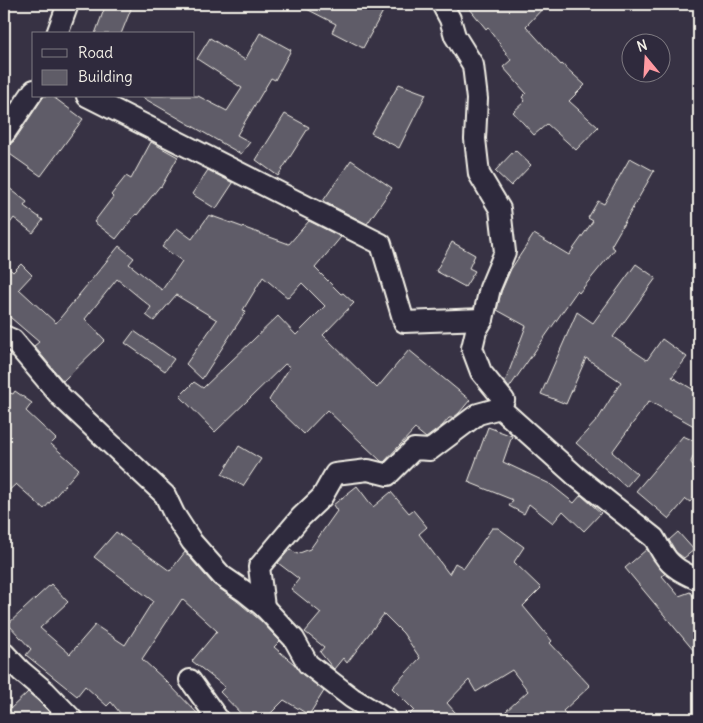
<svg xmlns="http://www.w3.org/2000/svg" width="703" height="723" font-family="Delius,sans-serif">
<rect width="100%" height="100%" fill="#373244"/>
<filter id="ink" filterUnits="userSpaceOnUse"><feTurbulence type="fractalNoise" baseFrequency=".02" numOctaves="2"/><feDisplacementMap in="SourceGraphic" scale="10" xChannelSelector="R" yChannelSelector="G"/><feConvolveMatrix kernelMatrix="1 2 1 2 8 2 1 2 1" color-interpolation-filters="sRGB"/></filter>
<g filter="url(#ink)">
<g fill="#5f5c67" stroke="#f4f1e8">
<polygon points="106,4 133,4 121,34 95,34"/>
<polygon points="297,4 387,4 363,48 332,32 336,24"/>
<polygon points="466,4 547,4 526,26 561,65 562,64 585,85 569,101 598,127 576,150 547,124 534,135 513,112 525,101 522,97 526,93 503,67 511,60 488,27 486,29"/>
<polygon points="260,33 291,50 275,80 271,78 237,135 250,142 241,154 140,96 198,96 227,111 242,88 197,59 210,38 245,60"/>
<polygon points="399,84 426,94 399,148 371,133"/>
<polygon points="44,96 52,96 83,119 41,176 4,150 4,146 10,144 14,141"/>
<polygon points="285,114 309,127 278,176 256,160"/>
<polygon points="151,142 178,157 161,187 160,186 137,215 136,214 116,239 94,222 113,197 111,195 126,176 131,179"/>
<polygon points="515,150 531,165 511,186 495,171"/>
<polygon points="630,158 654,171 611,246 615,249 579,293 577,291 509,388 505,382 526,326 497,310 501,292 511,269 534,234 569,255 593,221 588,218 598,201 604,204"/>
<polygon points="351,160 392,188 367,224 323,201"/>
<polygon points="208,170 233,183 216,209 192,194"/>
<polygon points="4,184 27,202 24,206 43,220 33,233 14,218 4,231"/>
<polygon points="209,215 289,244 309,221 341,237 315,268 341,294 343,293 354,303 323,335 377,388 409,350 470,400 459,413 453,418 449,418 442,426 426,438 415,429 384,462 381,461 327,410 304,434 269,400 290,367 285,364 215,432 180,396 194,382 203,388 278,316 296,335 325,306 302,283 288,298 263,277 243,310 246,311 202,379 186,364 217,320 176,295 154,321 146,315 151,307 117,279 85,319 105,340 63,381 34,346 39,342 4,312 4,264 13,272 21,264 32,275 19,289 56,323 119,246 134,258 129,264 162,290 182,261 162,247 177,228 192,239"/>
<polygon points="452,242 475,255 469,268 475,271 465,287 436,271"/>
<polygon points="636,264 656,278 613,337 647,360 662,339 687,357 672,377 699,393 699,416 694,426 649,401 612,452 637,474 626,487 576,443 598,419 621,382 586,358 566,404 541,394 577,312 593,323"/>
<polygon points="134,331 174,359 165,371 125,343"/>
<polygon points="4,391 13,394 15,391 32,403 26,411 56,439 51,444 79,469 44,509 16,484 4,495"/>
<polygon points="488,427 512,436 503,462 550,484 574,503 581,495 601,513 584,531 563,511 553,523 529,504 524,514 509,506 513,500 468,482"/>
<polygon points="683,436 699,443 691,462 699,476 699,491 690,502 686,499 669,519 636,491"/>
<polygon points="239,446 261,459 243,486 222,474"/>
<polygon points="357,486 373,507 391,492 409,513 413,510 427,527 419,534 449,574 455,563 464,568 492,528 498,528 524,547 514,562 541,588 523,606 552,641 550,643 590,686 563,711 570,719 543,719 535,711 526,719 512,719 505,712 528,691 512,670 476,692 469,680 447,703 461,719 405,719 414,710 392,688 420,658 403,633 384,614 347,663 343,658 334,669 332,667 320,652 324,647 305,632 321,613 291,589 299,579 278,563 290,549 297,554 310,549 337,511 333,505"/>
<polygon points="116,532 170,571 185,552 213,584 237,601 261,621 280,641 274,647 294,664 301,673 324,691 309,715 284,700 265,719 246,719 220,692 225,687 192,661 217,631 182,599 142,659 165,680 203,719 125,719 111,702 107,706 85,686 77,696 26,655 31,649 8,624 51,584 68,602 40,628 70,654 95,625 125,645 153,601 94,557"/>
<polygon points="678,532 694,550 684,558 676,552 669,540"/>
<polygon points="647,549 658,566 665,574 662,576 679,596 690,592 699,603 699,657 625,568"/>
<polygon points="28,692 38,701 56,719 17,719 9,710"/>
</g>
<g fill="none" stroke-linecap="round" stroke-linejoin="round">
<g stroke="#f4f1e8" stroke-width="24">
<g id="street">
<polyline points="57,34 68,4"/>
<polyline points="87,96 381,244 404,322 483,319"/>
<polyline points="4,134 34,90"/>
<polyline points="4,336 13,340 61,397 165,495 174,514 192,542 222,576 244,591 264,607 294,639 308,664 352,698 386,719"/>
<path d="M 500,408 L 577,477 L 654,538 C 658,544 660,550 664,555 C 672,568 686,574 699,580"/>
<polyline points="264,607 259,567 301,517 322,497 335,474 368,470 388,475 414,449 430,450 478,414 500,408 504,400 481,372 472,348 476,331 483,319 490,288 505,252 500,209 479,174 475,139 477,99 473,65 455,36 450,19 442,4"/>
<polyline points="4,653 21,671 46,692 72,719"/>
<polyline points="190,680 218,719"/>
</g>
</g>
<use href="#street" stroke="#2f2a3d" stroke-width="20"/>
</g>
</g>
<rect width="703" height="723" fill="none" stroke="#2f2a3d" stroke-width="20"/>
<rect x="10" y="10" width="683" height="703" fill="none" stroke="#f4f1e8" stroke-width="2" filter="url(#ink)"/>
<rect x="32" y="32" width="162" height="65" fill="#2f2a3d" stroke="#7e7a81"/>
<rect x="42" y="49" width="25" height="8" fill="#2f2a3d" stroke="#7e7a81"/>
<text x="78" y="58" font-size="15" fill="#f4f1e8">Road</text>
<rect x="42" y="70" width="25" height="15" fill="#5f5c67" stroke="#7e7a81"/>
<text x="78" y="82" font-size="15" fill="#f4f1e8">Building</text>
<g transform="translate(646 58) rotate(342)"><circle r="24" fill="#2f2a3d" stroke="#7e7a81"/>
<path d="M0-4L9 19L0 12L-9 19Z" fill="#ff9aa2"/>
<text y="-8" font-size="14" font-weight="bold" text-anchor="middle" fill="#f4f1e8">N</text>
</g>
</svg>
